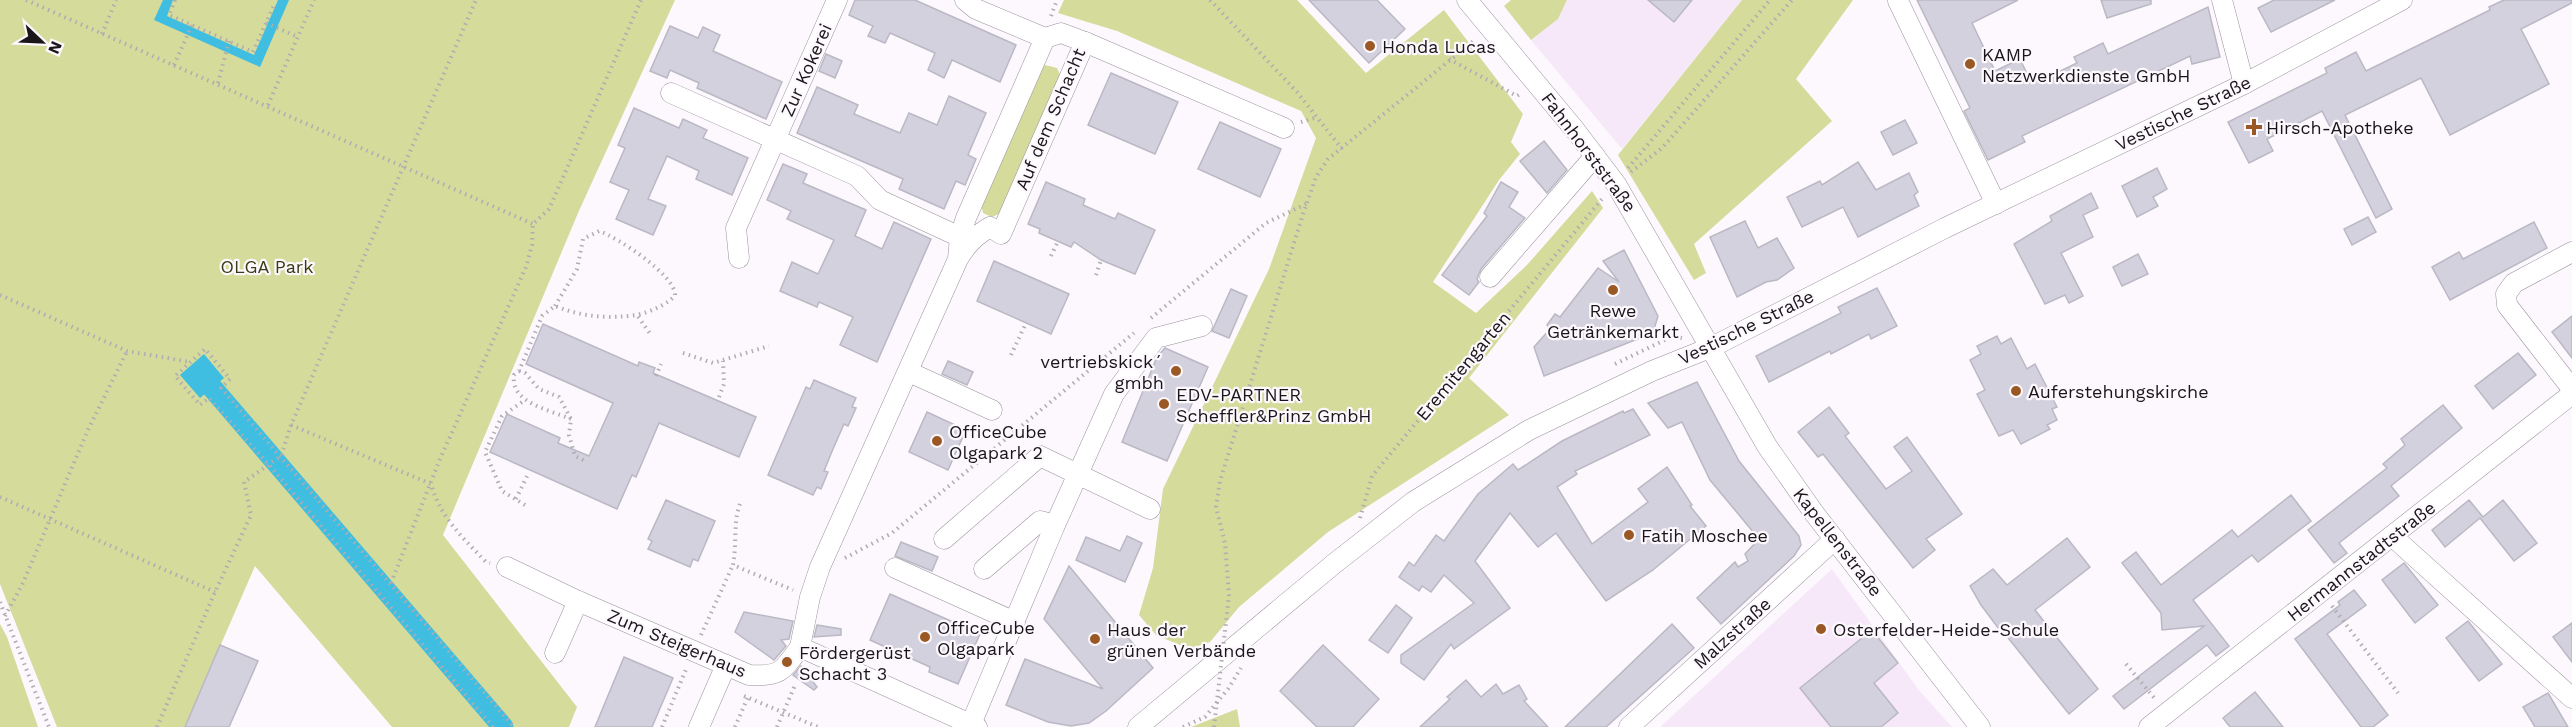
<svg xmlns="http://www.w3.org/2000/svg" width="2572" height="727" font-family="'Work Sans',sans-serif">
<rect width="100%" height="100%" fill="#fdf8fe"/>
<g fill="#f6e8f9">
<polygon points="1567,0 1742,0 1622,149 1531,40 1558,19"/>
<polygon points="1832,569 1918,689 1952,727 1660,727"/>
</g>
<g fill="#d4db9b">
<polygon points="0,0 675,0 578,213 443,535 577,707 569,727 392,727 255,566 185,727 57,727 0,584"/>
<polygon points="1064,0 1297,0 1366,73 1444,10 1523,114 1511,142 1520,154 1499,180 1433,282 1476,313 1527,265 1592,191 1603,208 1469,378 1509,415 1328,532 1239,607 1210,642 1189,649 1156,635 1139,615 1153,568 1163,489 1269,269 1316,138 1301,111 1117,31 1058,13"/>
<polygon points="1511,0 1567,0 1558,19 1531,40 1504,6"/>
<polygon points="1742,0 1853,0 1796,79 1832,121 1694,244 1706,273 1694,280 1618,155"/>
<polygon points="1045,65 1057,68 1061,77 1001,213 992,217 983,213 981,203 1040,68"/>
<polygon points="0,624 7,637 38,727 0,727"/>
<polygon points="1237,709 1240,727 1191,727"/>
</g>
<g fill="#3fbee1">
<polygon points="163,0 173,0 167,16 254,55 278,0 289,0 260,67 154,20"/>
<polygon points="204,354 224,378 200,398 180,375"/>
</g>
<g fill="none" stroke-linecap="round" stroke-linejoin="round">
<polyline stroke="#3fbee1" stroke-width="21" points="203,377 503,727"/>
</g>
<g fill="#d3d1dd" stroke="#bab8c4" stroke-width="1.5">
<polygon points="855,0 915,0 1016,45 1000,82 952,60 944,78 928,70 935,53 890,33 885,43 868,36 873,26 849,15"/>
<polygon points="1309,0 1377,0 1405,29 1369,63"/>
<polygon points="1648,0 1692,0 1674,22"/>
<polygon points="1917,0 2018,0 1972,23 1995,71 2020,59 2030,80 2042,75 2044,79 2077,63 2074,57 2103,43 2108,54 2208,7 2220,57 2192,64 2190,56 2022,136 2025,142 1988,160 1964,111 1970,108"/>
<polygon points="2101,0 2151,0 2151,4 2107,18"/>
<polygon points="2274,0 2335,0 2271,32 2258,8"/>
<polygon points="2504,0 2572,0 2572,3 2521,29 2549,84 2450,135 2421,78 2345,115 2392,209 2376,218 2322,111 2267,139 2273,151 2249,163 2228,122 2327,73 2325,68 2356,52 2366,71 2490,10 2489,7"/>
<polygon points="670,26 698,38 703,27 720,35 713,51 782,82 766,119 697,88 699,83 670,70 667,78 650,71"/>
<polygon points="826,54 842,61 835,78 819,71"/>
<polygon points="1111,73 1178,102 1155,154 1088,125"/>
<polygon points="817,87 858,105 854,114 900,133 909,113 937,125 949,96 986,113 968,155 976,159 965,185 956,181 944,209 899,189 903,179 797,133"/>
<polygon points="634,108 679,128 683,119 707,130 703,138 748,158 732,195 696,179 699,171 667,156 648,199 666,206 653,235 616,219 629,190 610,182 625,148 618,145"/>
<polygon points="1905,120 1917,143 1893,155 1881,132"/>
<polygon points="1220,122 1281,149 1260,197 1198,169"/>
<polygon points="1544,141 1567,170 1547,193 1520,161"/>
<polygon points="1858,162 1876,190 1909,173 1918,192 1914,195 1919,206 1858,237 1843,207 1802,227 1787,197 1820,181 1822,185"/>
<polygon points="783,164 807,174 803,183 866,210 855,236 882,249 894,222 931,239 877,362 840,345 853,317 819,302 817,307 780,291 792,262 818,274 834,240 787,219 791,211 767,200"/>
<polygon points="2157,168 2167,189 2153,197 2158,206 2137,217 2122,186"/>
<polygon points="1046,182 1085,199 1083,205 1115,219 1118,213 1155,230 1135,274 1101,260 1074,242 1071,247 1039,233 1040,229 1028,224"/>
<polygon points="1501,182 1518,192 1509,207 1525,218 1481,269 1477,279 1479,282 1469,295 1442,275 1487,216 1484,213"/>
<polygon points="2091,193 2098,208 2083,215 2093,237 2061,253 2083,296 2069,303 2065,295 2045,304 2014,244 2052,221 2050,216"/>
<polygon points="2368,217 2376,232 2352,245 2344,229"/>
<polygon points="1745,221 1758,248 1777,238 1794,268 1777,280 1766,282 1737,297 1710,237"/>
<polygon points="2534,222 2547,248 2450,300 2432,267 2459,252 2463,259"/>
<polygon points="1624,250 1658,316 1653,333 1544,376 1534,347 1550,329 1547,325 1555,314 1560,317 1598,268 1619,282 1603,261"/>
<polygon points="2138,254 2148,274 2122,286 2113,267"/>
<polygon points="994,261 1069,294 1051,334 977,301"/>
<polygon points="1877,288 1897,326 1871,339 1869,334 1831,354 1830,351 1769,382 1756,356 1841,313 1838,307"/>
<polygon points="1231,289 1247,296 1229,338 1212,331"/>
<polygon points="2572,316 2572,358 2552,332"/>
<polygon points="543,324 638,366 639,362 655,368 653,373 756,417 739,457 659,423 636,477 632,475 617,509 490,452 507,414 560,438 558,443 589,456 613,403 526,364"/>
<polygon points="1997,336 2001,344 2011,338 2027,369 2035,364 2057,407 2052,409 2057,420 2047,425 2050,429 2021,444 2013,430 1999,436 1977,394 1985,390 1970,360 1981,354 1977,346"/>
<polygon points="1165,348 1208,367 1167,461 1122,442 1157,357"/>
<polygon points="2518,353 2536,375 2493,409 2475,386"/>
<polygon points="948,361 973,372 967,385 942,374"/>
<polygon points="814,380 856,398 852,407 856,408 848,426 844,424 833,449 824,471 828,472 821,489 817,487 813,495 768,475 806,387 810,389"/>
<polygon points="1697,382 1739,461 1799,536 1801,545 1794,556 1721,624 1697,598 1735,562 1738,567 1748,561 1745,554 1759,539 1710,480 1682,422 1668,428 1648,403"/>
<polygon points="2443,405 2462,428 2391,486 2399,496 2339,543 2347,553 2334,563 2308,530 2387,468 2383,464 2405,445 2401,439"/>
<polygon points="1829,407 1849,433 1845,436 1886,489 1912,471 1894,447 1907,437 1962,514 1926,539 1935,550 1913,568 1823,454 1818,457 1798,432"/>
<polygon points="1633,409 1650,435 1575,471 1577,474 1557,487 1592,544 1648,502 1638,489 1667,467 1692,505 1690,506 1706,526 1653,570 1606,601 1556,533 1538,547 1510,513 1475,561 1510,608 1454,649 1451,644 1424,680 1401,663 1401,655 1474,603 1444,575 1431,592 1422,586 1419,591 1399,577 1409,562 1414,566 1436,535 1444,541 1478,494 1513,464 1518,470 1562,441 1623,411 1624,413"/>
<polygon points="927,412 966,430 948,470 909,452"/>
<polygon points="2291,495 2311,521 2258,562 2252,555 2193,600 2229,646 2216,656 2207,645 2124,709 2113,696 2204,626 2162,630 2161,613 2122,563 2136,552 2161,585 2232,530 2238,537"/>
<polygon points="666,500 715,521 698,561 693,559 690,567 648,549 652,541 648,539"/>
<polygon points="2469,500 2483,517 2503,500 2537,543 2514,561 2480,518 2445,547 2432,530"/>
<polygon points="1127,536 1142,543 1125,582 1076,560 1086,537 1120,551"/>
<polygon points="2067,538 2090,567 2035,610 2098,689 2069,714 2005,634 2002,633 1981,605 1970,586 1993,569 2007,585"/>
<polygon points="901,542 938,557 932,571 895,556"/>
<polygon points="2404,563 2438,605 2415,623 2382,580"/>
<polygon points="1069,566 1153,668 1106,711 1089,723 1071,726 1048,722 1006,705 1025,659 1103,689 1044,619"/>
<polygon points="2354,590 2366,605 2327,634 2388,715 2373,727 2361,727 2295,639 2340,605 2338,602"/>
<polygon points="890,594 980,634 958,684 929,672 930,667 870,640"/>
<polygon points="1396,605 1412,618 1388,653 1369,640"/>
<polygon points="744,612 793,621 789,639 781,640 786,646 774,660 735,632"/>
<polygon points="2468,621 2502,664 2479,681 2446,638"/>
<polygon points="2572,623 2572,662 2553,637"/>
<polygon points="1672,624 1694,648 1606,727 1565,727"/>
<polygon points="817,625 841,629 841,635 814,637"/>
<polygon points="1872,630 1898,663 1874,683 1898,713 1881,727 1831,727 1800,688"/>
<polygon points="220,645 258,661 229,727 185,727"/>
<polygon points="1323,645 1379,699 1353,727 1317,727 1280,691"/>
<polygon points="624,657 673,678 652,727 595,727"/>
<polygon points="801,666 817,687 814,690 793,675"/>
<polygon points="1466,680 1481,697 1496,684 1503,694 1519,685 1527,699 1524,701 1548,727 1420,727 1450,699 1447,697"/>
<polygon points="2255,692 2283,727 2230,727 2223,718"/>
<polygon points="2548,693 2568,727 2535,727 2523,707"/>
</g>
<g fill="none" stroke-linecap="round" stroke-linejoin="round">
<g stroke="#9a929c" stroke-width="21">
<g id="minor">
<polyline points="965,0 976,9 1045,38"/>
<polyline points="1467,0 1575,130 1616,184 1767,446 1814,513 1980,727"/>
<polyline points="2222,0 2244,84"/>
<polyline points="1898,1 1996,204"/>
<polyline points="1085,42 1284,128"/>
<polyline points="671,93 857,176 880,200 960,237"/>
<polyline points="2572,252 2514,283 2506,294 2507,305 2572,389"/>
<polyline points="739,258 736,228 837,0"/>
<path d="M 958,259 C 967,244 975,236 990,227 L 1001,234 L 1085,42 L 1061,33 L 1045,38 L 966,218 L 960,237 L 958,259 L 820,567 L 810,597 L 800,647 L 977,727"/>
<polyline points="1490,277 1595,156"/>
<polyline points="909,372 992,410"/>
<polyline points="2392,536 2572,698"/>
<polyline points="944,539 1040,456 1150,509"/>
<path d="M 507,567 L 578,601 L 749,675 C 780,677 783,671 800,647"/>
<polyline points="895,568 1015,622"/>
<polyline points="984,569 1040,521 1055,525"/>
<polyline points="555,653 578,601"/>
<polyline points="971,724 1055,525 1114,394 1156,338 1202,326"/>
<polyline points="699,727 726,665"/>
<polyline points="1138,727 1335,563 1413,502 1529,430 1652,371 1712,347 1945,228 2244,84 2402,0"/>
<polyline points="1629,727 1835,539"/>
<polyline points="2149,727 2572,394"/>
</g>
</g>
<g stroke="#b0acb1" stroke-width="4" stroke-dasharray="1.5 4.5" stroke-linecap="butt">
<polyline points="26,0 533,224"/>
<polyline points="175,0 169,15 253,52 275,3"/>
<polyline points="1210,0 1297,92 1342,149"/>
<polyline points="1051,16 1057,0"/>
<polyline points="266,23 298,37"/>
<polyline points="102,34 116,0"/>
<polyline points="1449,59 1517,96 1520,94"/>
<polyline points="174,65 192,25"/>
<polyline points="218,83 229,41"/>
<polyline points="268,105 314,0"/>
<polyline points="1301,122 1318,117"/>
<polyline points="1628,168 1770,0"/>
<polyline points="1631,172 1662,148 1792,0"/>
<polyline points="1051,256 1058,241"/>
<polyline points="1096,275 1101,260"/>
<polyline points="0,295 127,351 190,362"/>
<path d="M 555,306 L 577,269 L 583,239 L 599,231 C 617,237 677,276 675,296 C 664,306 652,311 637,315"/>
<polyline points="1151,318 1266,223 1306,204"/>
<polyline points="683,353 713,363 769,346"/>
<polyline points="1011,355 1026,323"/>
<polyline points="1615,364 1673,336 1682,338"/>
<polyline points="519,371 525,373 539,389 559,397 571,419 569,435 575,456 585,461"/>
<polyline points="656,376 661,364"/>
<polyline points="719,397 724,384 723,361"/>
<path d="M 571,419 C 550,410 510,403 514,375 L 519,371 L 542,316 L 555,306 C 583,317 607,319 637,315 L 651,335"/>
<path d="M 291,425 L 431,484 C 440,517 463,538 486,562 L 490,563"/>
<polyline points="0,497 215,592"/>
<polyline points="516,499 528,474"/>
<path d="M 740,504 C 733,522 737,544 733,565 L 793,590"/>
<polyline points="525,505 502,491 485,452 502,416 525,400"/>
<polyline points="1360,518 1372,476 1602,199"/>
<polyline points="845,558 892,533 1134,333"/>
<polyline points="391,583 440,459 526,267 532,245 533,224 549,209 641,0"/>
<polyline points="1229,596 1225,543 1216,507 1220,481 1303,214 1316,177 1328,159 1475,40"/>
<polyline points="0,602 49,727"/>
<polyline points="2332,606 2398,693"/>
<polyline points="5,616 23,583 87,432 127,351"/>
<polyline points="701,635 733,565"/>
<polyline points="2126,664 2156,700"/>
<polyline points="744,696 818,727"/>
<polyline points="157,727 215,592 251,515 244,482 281,456 291,425 476,0"/>
<polyline points="493,727 269,465 209,398 200,405 175,376 205,349 230,379 221,388 514,727"/>
<polyline points="662,727 687,667"/>
<polyline points="735,727 748,697"/>
<polyline points="777,727 796,683"/>
<polyline points="1183,727 1205,717 1228,689 1241,668"/>
</g>
<use href="#minor" stroke="#fff" stroke-width="20"/>
<polyline stroke="#b0acb1" stroke-width="4" stroke-dasharray="1.5 4.5" stroke-linecap="butt" points="1214,727 1229,596"/>
</g>
<g fill="#9a5924" stroke="#fdf8fe" stroke-width="2">
<circle cx="1370" cy="46" r="6"/>
<circle cx="1970" cy="64" r="6"/>
<path d="M2251 118h6v6h6v6h-6v6h-6v-6h-6v-6h6z"/>
<circle cx="1613" cy="290" r="6"/>
<circle cx="1176" cy="371" r="6"/>
<circle cx="2016" cy="391" r="6"/>
<circle cx="1164" cy="404" r="6"/>
<circle cx="937" cy="441" r="6"/>
<circle cx="1629" cy="535" r="6"/>
<circle cx="1821" cy="629" r="6"/>
<circle cx="925" cy="637" r="6"/>
<circle cx="1095" cy="639" r="6"/>
<circle cx="787" cy="662" r="6"/>
</g>
<g text-anchor="middle" dominant-baseline="central" stroke-width="4.5" stroke-linejoin="round" paint-order="stroke">
<g font-size="18" fill="#191619" stroke="#fdf8fe" text-anchor="start">
<text x="1382" y="46">Honda Lucas</text>
<text x="1982" y="54">KAMP<tspan x="1982" dy="21">Netzwerkdienste GmbH</tspan></text>
<text x="2266" y="127">Hirsch-Apotheke</text>
<text x="1613" y="310" text-anchor="middle">Rewe<tspan x="1613" dy="21">Getränkemarkt</tspan></text>
<text x="1164" y="361" text-anchor="end">vertriebskick´<tspan x="1164" dy="21">gmbh</tspan></text>
<text x="2028" y="391">Auferstehungskirche</text>
<text x="1176" y="394">EDV-PARTNER<tspan x="1176" dy="21">Scheffler&amp;Prinz GmbH</tspan></text>
<text x="949" y="431">OfficeCube<tspan x="949" dy="21">Olgapark 2</tspan></text>
<text x="1641" y="535">Fatih Moschee</text>
<text x="937" y="627">OfficeCube<tspan x="937" dy="21">Olgapark</tspan></text>
<text x="1107" y="629">Haus der<tspan x="1107" dy="21">grünen Verbände</tspan></text>
<text x="1833" y="629">Osterfelder-Heide-Schule</text>
<text x="799" y="652">Fördergerüst<tspan x="799" dy="21">Schacht 3</tspan></text>
</g>
<g font-size="18" fill="#191619" stroke="#fdf8fe">
<text transform="translate(806 70) rotate(-66)">Zur Kokerei</text>
<text transform="translate(2183 113) rotate(-26)">Vestische Straße</text>
<text transform="translate(1050 119) rotate(-67)">Auf dem Schacht</text>
<text transform="translate(1589 152) rotate(53)">Fahnhorststraße</text>
<text transform="translate(1746 327) rotate(-26)">Vestische Straße</text>
<text transform="translate(1463 366) rotate(-50)">Eremitengarten</text>
<text transform="translate(1838 542) rotate(52)">Kapellenstraße</text>
<text transform="translate(2361 561) rotate(-38)">Hermannstadtstraße</text>
<text transform="translate(1732 633) rotate(-42)">Malzstraße</text>
<text transform="translate(677 643) rotate(23)">Zum Steigerhaus</text>
</g>
<g font-size="18" fill="#383b13" stroke="#fdf8fe">
<text x="267" y="266">OLGA Park</text>
</g>
</g>
<g transform="translate(42 42) rotate(113)" stroke="#fdf8fe" stroke-width="4.5" paint-order="stroke">
<path d="M0-4.5L10 22L0 15L-10 22Z" fill="#191619"/>
<text y="-9" font-size="16" font-weight="bold" text-anchor="middle" fill="#191619">N</text>
</g>
</svg>
